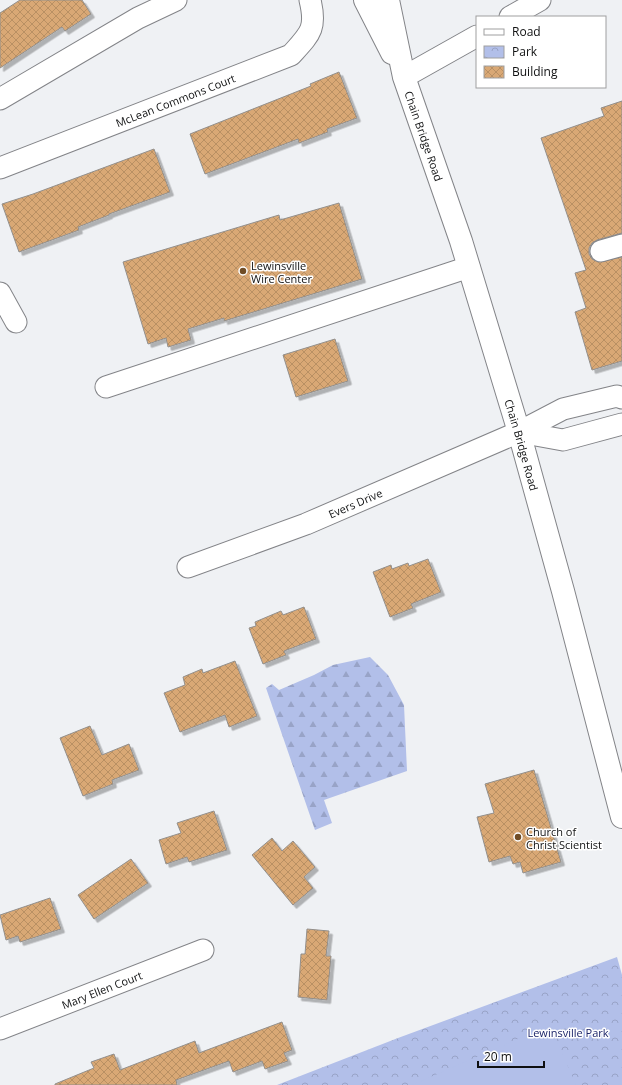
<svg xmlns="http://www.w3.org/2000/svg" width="622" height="1085" font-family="'Open Sans',sans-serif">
<defs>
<pattern id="forest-firs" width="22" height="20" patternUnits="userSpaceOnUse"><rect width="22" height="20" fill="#b2bfe9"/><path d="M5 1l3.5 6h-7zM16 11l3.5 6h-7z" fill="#98a3c7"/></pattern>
<pattern id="park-crowns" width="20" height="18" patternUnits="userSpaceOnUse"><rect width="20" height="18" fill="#b2bfe9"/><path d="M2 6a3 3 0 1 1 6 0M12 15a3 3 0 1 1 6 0" fill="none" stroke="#98a3c7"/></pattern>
<pattern id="building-cross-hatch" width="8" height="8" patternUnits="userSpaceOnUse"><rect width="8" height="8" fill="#d9a875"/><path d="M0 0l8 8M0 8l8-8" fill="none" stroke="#b99064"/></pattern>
<filter id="shadow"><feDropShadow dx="3.5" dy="3.5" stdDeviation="0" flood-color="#0004"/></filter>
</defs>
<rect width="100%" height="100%" fill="#eff1f4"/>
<polygon fill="url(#forest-firs)" points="370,657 388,675 404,705 407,771 324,800 332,823 315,830 266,688 272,684 279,690 314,675 333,665"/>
<polygon fill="url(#park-crowns)" points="617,957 622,975 622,1085 277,1085 398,1038"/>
<polygon fill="#b2bfe9" points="550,1025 576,1085 412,1085"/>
<g fill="url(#building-cross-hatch)" stroke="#928f8c" filter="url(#shadow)">
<polygon points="20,0 82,0 91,14 65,31 62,27 0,68 0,13"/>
<polygon points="339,72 357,118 327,129 328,132 299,143 298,139 205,174 190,134 311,86 310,84"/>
<polygon points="622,101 622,233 597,240 592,243 589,248 589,254 592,259 598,262 622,257 622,361 592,370 575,312 586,308 575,273 586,270 541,138 604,116 601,108"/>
<polygon points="154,149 170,192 109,214 109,215 78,227 79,230 19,252 2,204 33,194"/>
<polygon points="339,203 362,279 224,321 224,318 188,329 191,340 168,347 166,338 148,344 123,262 279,215 280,220"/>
<polygon points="335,339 348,381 296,397 283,355"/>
<polygon points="428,559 441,592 411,604 413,608 390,617 373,572 391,565 392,569 408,563 409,566"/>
<polygon points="304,607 316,639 284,651 286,655 263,664 249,628 256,626 255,622 281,611 283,615"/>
<polygon points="235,661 257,716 229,727 225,715 180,732 164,693 185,685 183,677 202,669 203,673"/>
<polygon points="90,726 102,755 129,744 139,770 112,780 113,784 83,796 60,738"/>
<polygon points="534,770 561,862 523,873 520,862 513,864 510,856 489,862 477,817 494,813 485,784"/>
<polygon points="214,811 227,850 189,862 187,857 166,864 159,840 181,833 177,823"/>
<polygon points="272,838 282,851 293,841 315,867 304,877 313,888 293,905 252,855"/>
<polygon points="131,859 148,883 94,919 78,895"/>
<polygon points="50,898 61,929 20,942 18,936 6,940 0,915"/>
<polygon points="307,929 329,931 326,956 331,956 327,1000 298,997 301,954 305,954"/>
<polygon points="282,1022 292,1050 284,1053 288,1061 265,1069 262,1061 233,1072 229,1061 176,1080 177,1085 55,1085 55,1084 94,1068 91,1062 114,1054 120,1070 195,1041 199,1053"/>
</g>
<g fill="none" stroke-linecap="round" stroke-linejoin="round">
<g stroke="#838488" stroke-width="23">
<g id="minor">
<polyline points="510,17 540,0"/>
<polyline points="404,77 477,36"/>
<polyline points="0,99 138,18 176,0"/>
<path id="s1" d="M 0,168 L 291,55 C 310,34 317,29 310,0"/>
<polyline points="601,251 622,245"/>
<polyline points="0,293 16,322"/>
<polyline points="106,387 469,267"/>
<polyline points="519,432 563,440 622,424"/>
<path id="s2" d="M 188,567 L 306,524 L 519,432 L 563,409 L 617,396 L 622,398"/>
<path id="s3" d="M 0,1029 L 203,950"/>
</g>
</g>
<g stroke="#838488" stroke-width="24">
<g id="major">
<polyline points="365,0 392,53"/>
<path id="s4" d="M 388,0 L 404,77 L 461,241 L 519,432 L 563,591 L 622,817"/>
</g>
</g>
<use href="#minor" stroke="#fff" stroke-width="21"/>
<use href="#major" stroke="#fff" stroke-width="22"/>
</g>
<g fill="#704d26" stroke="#fff" stroke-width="1.5">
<circle cx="243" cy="271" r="4"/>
<circle cx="518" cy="837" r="4"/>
</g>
<g text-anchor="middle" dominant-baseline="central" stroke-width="3" stroke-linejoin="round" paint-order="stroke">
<g font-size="11" fill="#0f1011" stroke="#fff">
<text stroke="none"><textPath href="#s1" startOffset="188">McLean Commons Court</textPath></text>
<text stroke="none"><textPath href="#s4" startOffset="141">Chain Bridge Road</textPath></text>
<text stroke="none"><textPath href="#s4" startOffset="465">Chain Bridge Road</textPath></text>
<text stroke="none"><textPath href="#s2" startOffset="179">Evers Drive</textPath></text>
<text stroke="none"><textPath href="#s3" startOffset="109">Mary Ellen Court</textPath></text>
</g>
<g font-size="11" fill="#0f1011" stroke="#fff" text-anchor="start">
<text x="251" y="265">Lewinsville<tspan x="251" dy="13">Wire Center</tspan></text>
<text x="526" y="831">Church of<tspan x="526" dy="13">Christ Scientist</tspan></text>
</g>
<g font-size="11" fill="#1c2569" stroke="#fff">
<text x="568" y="1032">Lewinsville Park</text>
</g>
</g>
<rect x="476" y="16" width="130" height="72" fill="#ffffff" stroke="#9f9fa0"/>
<rect x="484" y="29" width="20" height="6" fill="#ffffff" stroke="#9f9fa0"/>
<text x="512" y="36" font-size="12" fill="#0f1011">Road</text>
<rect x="484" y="46" width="20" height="12" fill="url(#park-crowns)" stroke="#9f9fa0"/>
<text x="512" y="56" font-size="12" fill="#0f1011">Park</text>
<rect x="484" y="66" width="20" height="12" fill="url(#building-cross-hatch)" stroke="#9f9fa0"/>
<text x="512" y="76" font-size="12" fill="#0f1011">Building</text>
<path d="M478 1061v6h66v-6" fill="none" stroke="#0f1011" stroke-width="2"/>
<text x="484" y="1061" font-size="12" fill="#0f1011" stroke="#ffffff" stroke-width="3" paint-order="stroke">20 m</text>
</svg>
